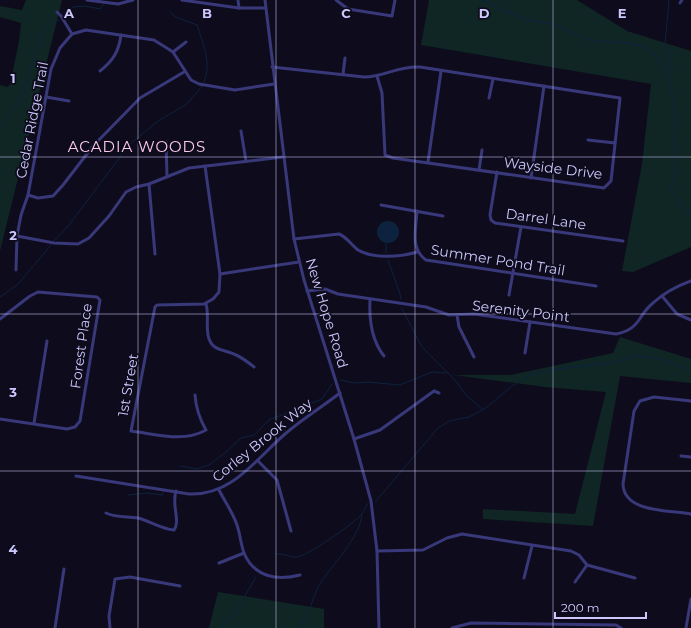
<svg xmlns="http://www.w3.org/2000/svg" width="691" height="628" font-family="Montserrat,sans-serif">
<rect width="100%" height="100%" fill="#0e0c1c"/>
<g fill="#0f2624">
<polygon points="26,0 62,0 0,251 0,85 7,87 10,85 19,41 21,23 0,17 0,6 22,10"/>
<polygon points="429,0 577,0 627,31 691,51 691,247 633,272 622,271 642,164 651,84 421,45"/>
<polygon points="620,337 691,359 691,383 620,376 593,526 483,519 483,509 575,514 606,392 545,387 454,375 511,375 613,353"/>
<polygon points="218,592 324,609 324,628 209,628"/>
</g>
<circle fill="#0d223f" cx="388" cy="232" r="11"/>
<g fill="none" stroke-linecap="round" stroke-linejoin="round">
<g stroke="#0d223f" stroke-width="1">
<polyline points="482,0 504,11 529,20 553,24 579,36 595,41 628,43 642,46 657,56 669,75 675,112 674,144 677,163 671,190 691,216"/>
<polyline points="500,0 511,13"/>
<path d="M 170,12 L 176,17 L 197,25 C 203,45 212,61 204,82"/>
<polyline points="66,15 73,7 85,6 100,9 104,4"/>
<polyline points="669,75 672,66 665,44 669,0"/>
<path d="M 0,124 C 7,117 16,109 20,100 C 26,89 28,76 32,64 C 36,54 40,49 39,37 L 54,22 L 59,20"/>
<polyline points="54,241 69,225 129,145 158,121 187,104 202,86"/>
<polyline points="386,253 386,243"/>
<polyline points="388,260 400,294 401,299"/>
<polyline points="0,297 18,284 51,245"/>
<polyline points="401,307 422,347 455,380 465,394 482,409"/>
<polyline points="340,380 354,383 368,382 400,385 432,372 446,373"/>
<polyline points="180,466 196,469 209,465 227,451 241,438 254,435 269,420 322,399 332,384"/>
<polyline points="128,495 147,493 162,495 163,493"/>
<polyline points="376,501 438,428 449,421 469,417 486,408 512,386 530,375 555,369 611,363 637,356 660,359 691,370"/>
<path d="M 275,554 C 283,553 289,557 296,557 C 306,557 355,523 362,514 C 364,511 366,507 368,503"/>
<polyline points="220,628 235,613 256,577"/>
<path d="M 302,628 C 302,620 307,615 310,608 C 313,600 315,593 319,585 C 332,565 360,538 362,514"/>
</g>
<g stroke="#38387a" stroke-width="3">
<polyline points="87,0 118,4 133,0"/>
<polyline points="182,0 239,8 265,8"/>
<polyline points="238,0 239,8"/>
<polyline points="265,0 294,239 304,280 354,439 371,501 377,551 379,628"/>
<polyline points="336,0 348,9 392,16 395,0"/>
<polyline points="680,3 682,0"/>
<polyline points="57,12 61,16 72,34"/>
<polyline points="173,52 186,42"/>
<path d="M 272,67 L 364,77 C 385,77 396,66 420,67 L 620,98 L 611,181 L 604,188 L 393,158 L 385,155 L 382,93 L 377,76"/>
<path d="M 100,71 C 113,61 119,51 121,35"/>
<polyline points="343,74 345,58"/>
<polyline points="46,97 69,101"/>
<polyline points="489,98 493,79"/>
<polyline points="241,131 246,161"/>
<polyline points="588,140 615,143"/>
<polyline points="166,142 167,176"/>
<polyline points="428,162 441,71"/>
<polyline points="479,170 482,150"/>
<polyline points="497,172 490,215 491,220 495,223 623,241"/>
<polyline points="531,178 544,86"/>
<polyline points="149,184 155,254"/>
<polyline points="28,195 38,198 53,196 63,185 93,146 140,98 184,72"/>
<polyline points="381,205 443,216"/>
<path d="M 417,211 C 416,229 410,249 426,260 L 596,286"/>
<polyline points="17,236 54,243 78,244 89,238 109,216 126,192 136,187 149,184 189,168 283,157"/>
<path d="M 294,239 L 339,234 C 347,237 351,245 358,250 C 373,259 401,257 417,252"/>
<polyline points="16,270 17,236 21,215 28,195 51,69 60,48 72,34 86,30 154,40 173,52 191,80 199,84 235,90 274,84"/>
<polyline points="220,274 299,262"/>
<path d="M 307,291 L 325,289 L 338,294 L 426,307 L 449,315 L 474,314 L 616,334 C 641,329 637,316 653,303 C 664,293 677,286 691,281"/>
<polyline points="509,295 521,227"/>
<polyline points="662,296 677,314 691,320"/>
<path d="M 370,299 C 369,319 371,340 384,356"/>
<path d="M 206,304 C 209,314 206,324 208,335 C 211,352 225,349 236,355 C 243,358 249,363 254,367"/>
<polyline points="457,315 459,327 474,357"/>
<polyline points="0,319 30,296 38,292 97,297 100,300 80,421 75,427 67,429 0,419"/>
<polyline points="525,353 530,322"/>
<path d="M 195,395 C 196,409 199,418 206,430 C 183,443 156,434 131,431 L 155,307 L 157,305 L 204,304 L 213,299 L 219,292 L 220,274 L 205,166"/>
<path d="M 691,401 L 654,397 L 640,401 L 634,411 L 623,484 C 624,513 669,510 691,514"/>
<polyline points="34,423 47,341"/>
<polyline points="354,439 380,430 434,391 439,393"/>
<polyline points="681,456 691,457"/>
<polyline points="258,461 277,480 291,531"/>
<path d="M 76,476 L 189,494 C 232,496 256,459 285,434 C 302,419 322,407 340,393"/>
<path d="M 219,490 C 224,500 231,510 235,520 C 240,530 240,542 244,553 C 254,577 277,581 300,575"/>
<path d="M 106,513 C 117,518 127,516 138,518 C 150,521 161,529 174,530 C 181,521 171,505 176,491"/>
<polyline points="377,551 423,550 447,538 462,534 571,551 579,555 587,565 635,578"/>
<polyline points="219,563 244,553"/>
<polyline points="524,578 532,546"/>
<polyline points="575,582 587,565"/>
<polyline points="55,628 64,569"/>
<polyline points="110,628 109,616 115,579 130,577 180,586"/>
<polyline points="452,628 471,623 616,625 621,628"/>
<polyline points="686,628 691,599"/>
</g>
</g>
<path fill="none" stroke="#ccc8fd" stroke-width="1" stroke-opacity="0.55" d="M 138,0 L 138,628M 276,0 L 276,628M 415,0 L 415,628M 553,0 L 553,628M 0,157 L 691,157M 0,314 L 691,314M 0,471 L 691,471"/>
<g text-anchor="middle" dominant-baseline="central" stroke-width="3.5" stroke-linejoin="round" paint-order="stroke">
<g font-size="14" fill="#ccc8fd" stroke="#0e0c1c">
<text transform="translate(32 120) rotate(-79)">Cedar Ridge Trail</text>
<text transform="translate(553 168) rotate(7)">Wayside Drive</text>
<text transform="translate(546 219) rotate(8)">Darrel Lane</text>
<text transform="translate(498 260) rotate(9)">Summer Pond Trail</text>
<text transform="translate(521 311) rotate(7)">Serenity Point</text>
<text transform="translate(327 313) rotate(73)">New Hope Road</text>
<text transform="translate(81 346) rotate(-82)">Forest Place</text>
<text transform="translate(128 385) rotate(-80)">1st Street</text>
<text transform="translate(262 440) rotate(-39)">Corley Brook Way</text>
</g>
<g font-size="15" letter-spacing="1" fill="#fdcaed" stroke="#0e0c1c">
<text x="137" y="146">ACADIA WOODS</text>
</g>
</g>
<g font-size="13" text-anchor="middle" font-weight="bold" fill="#ccc8fd" stroke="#0e0c1c" stroke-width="3.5" stroke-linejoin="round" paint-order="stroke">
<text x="69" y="18">A</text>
<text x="207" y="18">B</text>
<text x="346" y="18">C</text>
<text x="484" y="18">D</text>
<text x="622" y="18">E</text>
<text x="13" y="83">1</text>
<text x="13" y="240">2</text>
<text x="13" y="397">3</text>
<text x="13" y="554">4</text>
</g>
<path d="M555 612v6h91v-6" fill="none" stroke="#ccc8fd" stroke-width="2"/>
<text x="561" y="612" font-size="12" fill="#ccc8fd" stroke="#0e0c1c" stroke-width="3" paint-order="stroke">200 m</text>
</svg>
